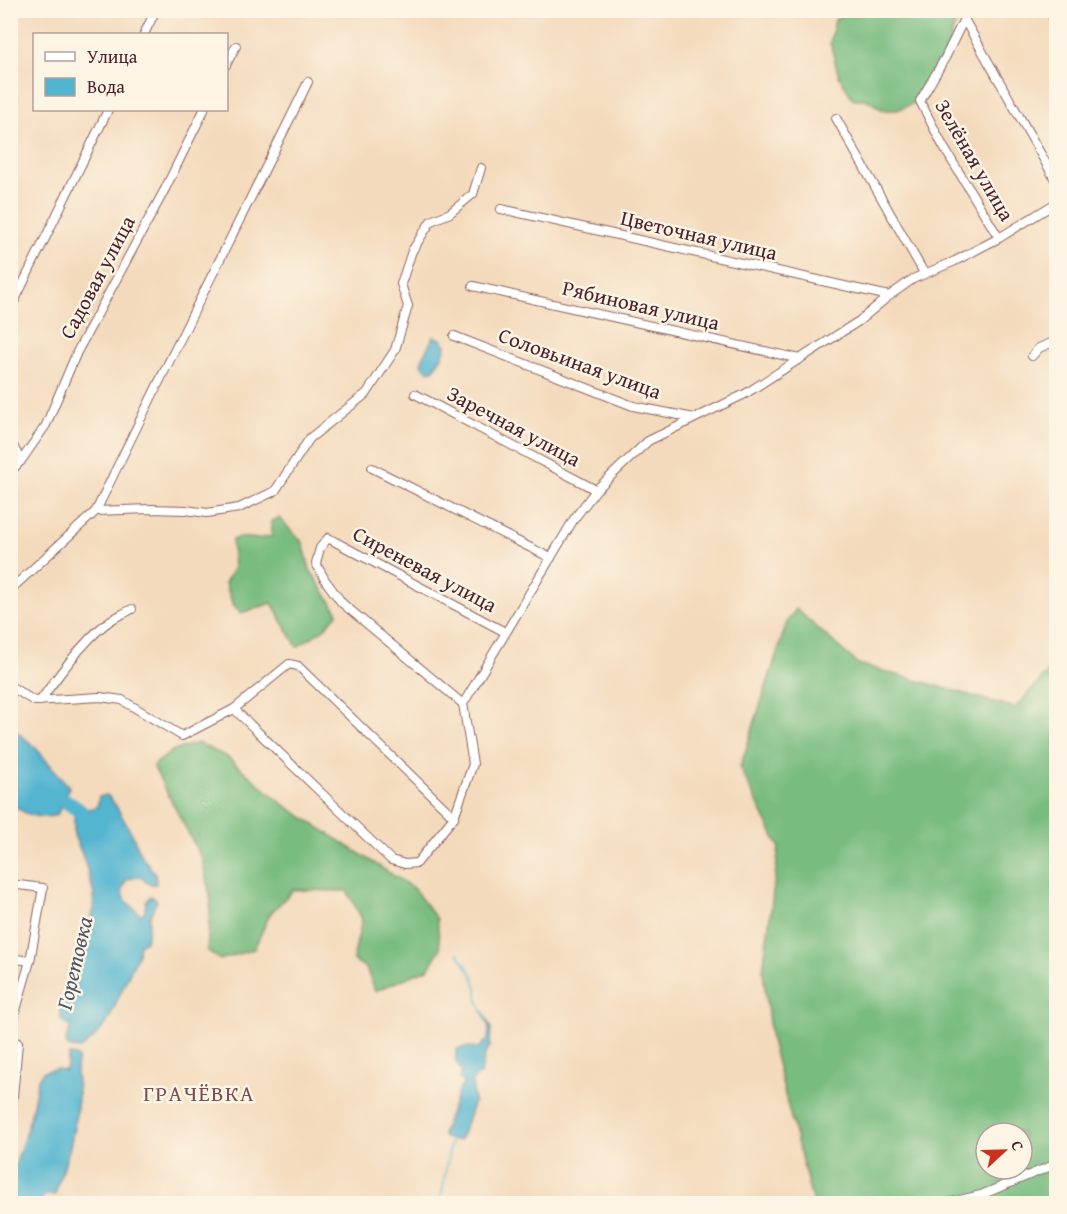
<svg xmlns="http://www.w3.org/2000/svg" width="1067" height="1214" font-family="'Gentium Book Plus',serif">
<rect width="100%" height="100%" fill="#fcf5e5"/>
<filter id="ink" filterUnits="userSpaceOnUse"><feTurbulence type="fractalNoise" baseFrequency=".0167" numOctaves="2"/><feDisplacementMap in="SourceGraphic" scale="12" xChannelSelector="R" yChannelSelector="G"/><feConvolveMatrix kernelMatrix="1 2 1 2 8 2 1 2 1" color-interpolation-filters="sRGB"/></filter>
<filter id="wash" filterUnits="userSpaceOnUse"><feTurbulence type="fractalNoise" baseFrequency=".008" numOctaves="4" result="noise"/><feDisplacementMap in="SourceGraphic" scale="24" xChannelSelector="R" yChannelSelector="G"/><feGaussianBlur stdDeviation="1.35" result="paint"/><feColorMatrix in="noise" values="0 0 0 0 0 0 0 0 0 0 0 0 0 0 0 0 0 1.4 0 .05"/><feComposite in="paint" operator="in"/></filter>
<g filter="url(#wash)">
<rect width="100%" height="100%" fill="#f4dabc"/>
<g fill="#78bc7f" stroke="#616e55" stroke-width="1.5" fill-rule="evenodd">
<polygon points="847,11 959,11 946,53 925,88 912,104 897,110 883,110 866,99 853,99 839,76 830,43 835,20"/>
<polygon points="279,518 303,543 310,570 338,613 324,629 297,647 272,603 241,613 233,605 225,583 234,567 232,540 239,537 258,539 272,536 271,521"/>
<path d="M 796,609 L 858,664 L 1015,708 L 1056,663 L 1056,1203 L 813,1203 L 771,1040 L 763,971 L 779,847 L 740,768 L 787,622 ZM 986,1133 L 1022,1133 L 1022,1169 L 986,1169 Z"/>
<polygon points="198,743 227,757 284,805 413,888 437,919 440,949 428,969 375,991 366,968 353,960 362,919 347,891 293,890 270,914 254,949 220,960 207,950 211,899 202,859 153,766 172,751"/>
</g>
<g fill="#52b5d0" stroke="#4e6a7e" stroke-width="1.5">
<polygon points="434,337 441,339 446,346 443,355 434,369 428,371 421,364 425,352"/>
<path d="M 10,726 L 34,746 L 69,787 L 57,815 C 39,820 24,815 11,803 Z"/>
<polygon points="107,795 116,806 132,834 141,855 155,874 156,884 149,884 139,876 126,880 122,891 126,901 141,915 145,911 146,901 151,896 157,900 150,916 146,941 139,945 138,954 107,1023 93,1039 80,1049 68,1047 66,1040 71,1026 61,1020 60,1008 84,954 93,912 94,894 84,859 74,835 74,812 97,807 99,797"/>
<polygon points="483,1011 491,1028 490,1046 485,1054 481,1073 472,1081 474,1102 460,1140 451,1140 443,1137 443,1132 460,1088 465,1082 459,1079 462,1072 456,1061 456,1049 466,1047 479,1048 488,1039 489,1028"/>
<path d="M 69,1055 L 75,1056 L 78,1058 C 73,1073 79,1084 78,1099 C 76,1114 74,1131 70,1146 C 66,1162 59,1178 55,1195 C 35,1193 30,1208 11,1198 L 11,1178 L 30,1119 L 38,1079 L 44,1071 L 57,1069 L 65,1071 C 69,1065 66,1061 69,1055 Z"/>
</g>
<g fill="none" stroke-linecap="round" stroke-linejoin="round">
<g stroke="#52b5d0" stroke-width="2">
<polyline points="458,953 474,978 477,989 477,998 486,1021"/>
<polyline points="440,1204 451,1140"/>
</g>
<g stroke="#52b5d0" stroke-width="15">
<polyline points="10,771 63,799 80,811 85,829"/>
<polyline points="35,1204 41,1179"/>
</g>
</g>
</g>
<g filter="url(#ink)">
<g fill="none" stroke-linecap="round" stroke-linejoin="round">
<g stroke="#86605e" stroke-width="10">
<g id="minor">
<polyline points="969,10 964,19 945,58 920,101 943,146 999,238"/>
<polyline points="1049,10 1056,23"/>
<polyline points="964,19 1056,181"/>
<polyline points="144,34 156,10"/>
<polyline points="226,65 236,46"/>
<polyline points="836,118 924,273"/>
<polyline points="501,209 889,296"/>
<polyline points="473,286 800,359"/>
<polyline points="10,310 108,110"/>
<polyline points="454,336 633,406 694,418"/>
<polyline points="1032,356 1039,348 1056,341"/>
<polyline points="415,394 596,490"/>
<polyline points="10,440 21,461 10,472"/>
<polyline points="21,461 46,425 77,352 164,191 204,110"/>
<polyline points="372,468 551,558"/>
<path d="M 96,511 C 165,367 238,225 308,82"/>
<polyline points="10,590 96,511 150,509 186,510 207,513 239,508 275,491 310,438 367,393 395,350 408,306 401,284 412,251 431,221 450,213 473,194 481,168"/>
<polyline points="10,686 34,701 100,697 122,700 182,736 234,709 289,664 298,666 454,817"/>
<path d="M 40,701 C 57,677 87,636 111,620 C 118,616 125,613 132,609"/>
<polyline points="463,704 342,603 325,580 316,563 320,548 328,538 505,632"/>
<polyline points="234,709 391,860 405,864 417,863 454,817 473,764 463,704 574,519 596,490 648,441 745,394 859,321 889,296 913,279 955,261 999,238 1056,203"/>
<polyline points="10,884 43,888 30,961 10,1031"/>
<polyline points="10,958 30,961"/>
<polyline points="10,1039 18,1043 10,1127"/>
<polyline points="943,1204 981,1195 1056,1164"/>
</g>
</g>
<use href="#minor" stroke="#fff" stroke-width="8"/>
</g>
</g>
<g text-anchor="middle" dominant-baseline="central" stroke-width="5" stroke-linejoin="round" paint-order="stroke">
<g font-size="21" fill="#4a1f2b" stroke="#fcf5e5">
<text transform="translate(975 160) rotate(60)">Зелёная улица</text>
<text transform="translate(699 235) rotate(13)">Цветочная улица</text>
<text transform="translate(97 277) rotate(-62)">Садовая улица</text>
<text transform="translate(641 305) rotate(13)">Рябиновая улица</text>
<text transform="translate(580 363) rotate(20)">Соловьиная улица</text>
<text transform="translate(514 426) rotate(28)">Заречная улица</text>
<text transform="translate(425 569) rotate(28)">Сиреневая улица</text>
</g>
<g font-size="22" font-style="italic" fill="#4d5465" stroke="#fcf5e5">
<text transform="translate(74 963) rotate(-77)">Горетовка</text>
</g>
<g font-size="22" letter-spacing="1.5" fill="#7b4d51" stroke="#fcf5e5">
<text x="199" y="1093">ГРАЧЁВКА</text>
</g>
</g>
<rect width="1067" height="1214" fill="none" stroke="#fcf5e5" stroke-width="36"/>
<rect x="33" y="33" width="195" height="78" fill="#fcf5e5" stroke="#b59f9b" stroke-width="1.5"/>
<rect x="45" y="52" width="30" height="9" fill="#ffffff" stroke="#b59f9b" stroke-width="1.5"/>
<text x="87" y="63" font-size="18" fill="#4a1f2b">Улица</text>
<rect x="45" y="78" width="30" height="18" fill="#52b5d0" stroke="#b59f9b" stroke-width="1.5"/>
<text x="87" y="93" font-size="18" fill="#4a1f2b">Вода</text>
<g transform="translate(1004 1151) rotate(68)"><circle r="28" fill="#fcf5e5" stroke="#b59f9b" stroke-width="1.5"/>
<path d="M0-4.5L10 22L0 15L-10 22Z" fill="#c8321e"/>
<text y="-9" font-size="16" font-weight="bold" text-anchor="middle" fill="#4a1f2b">С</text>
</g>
</svg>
